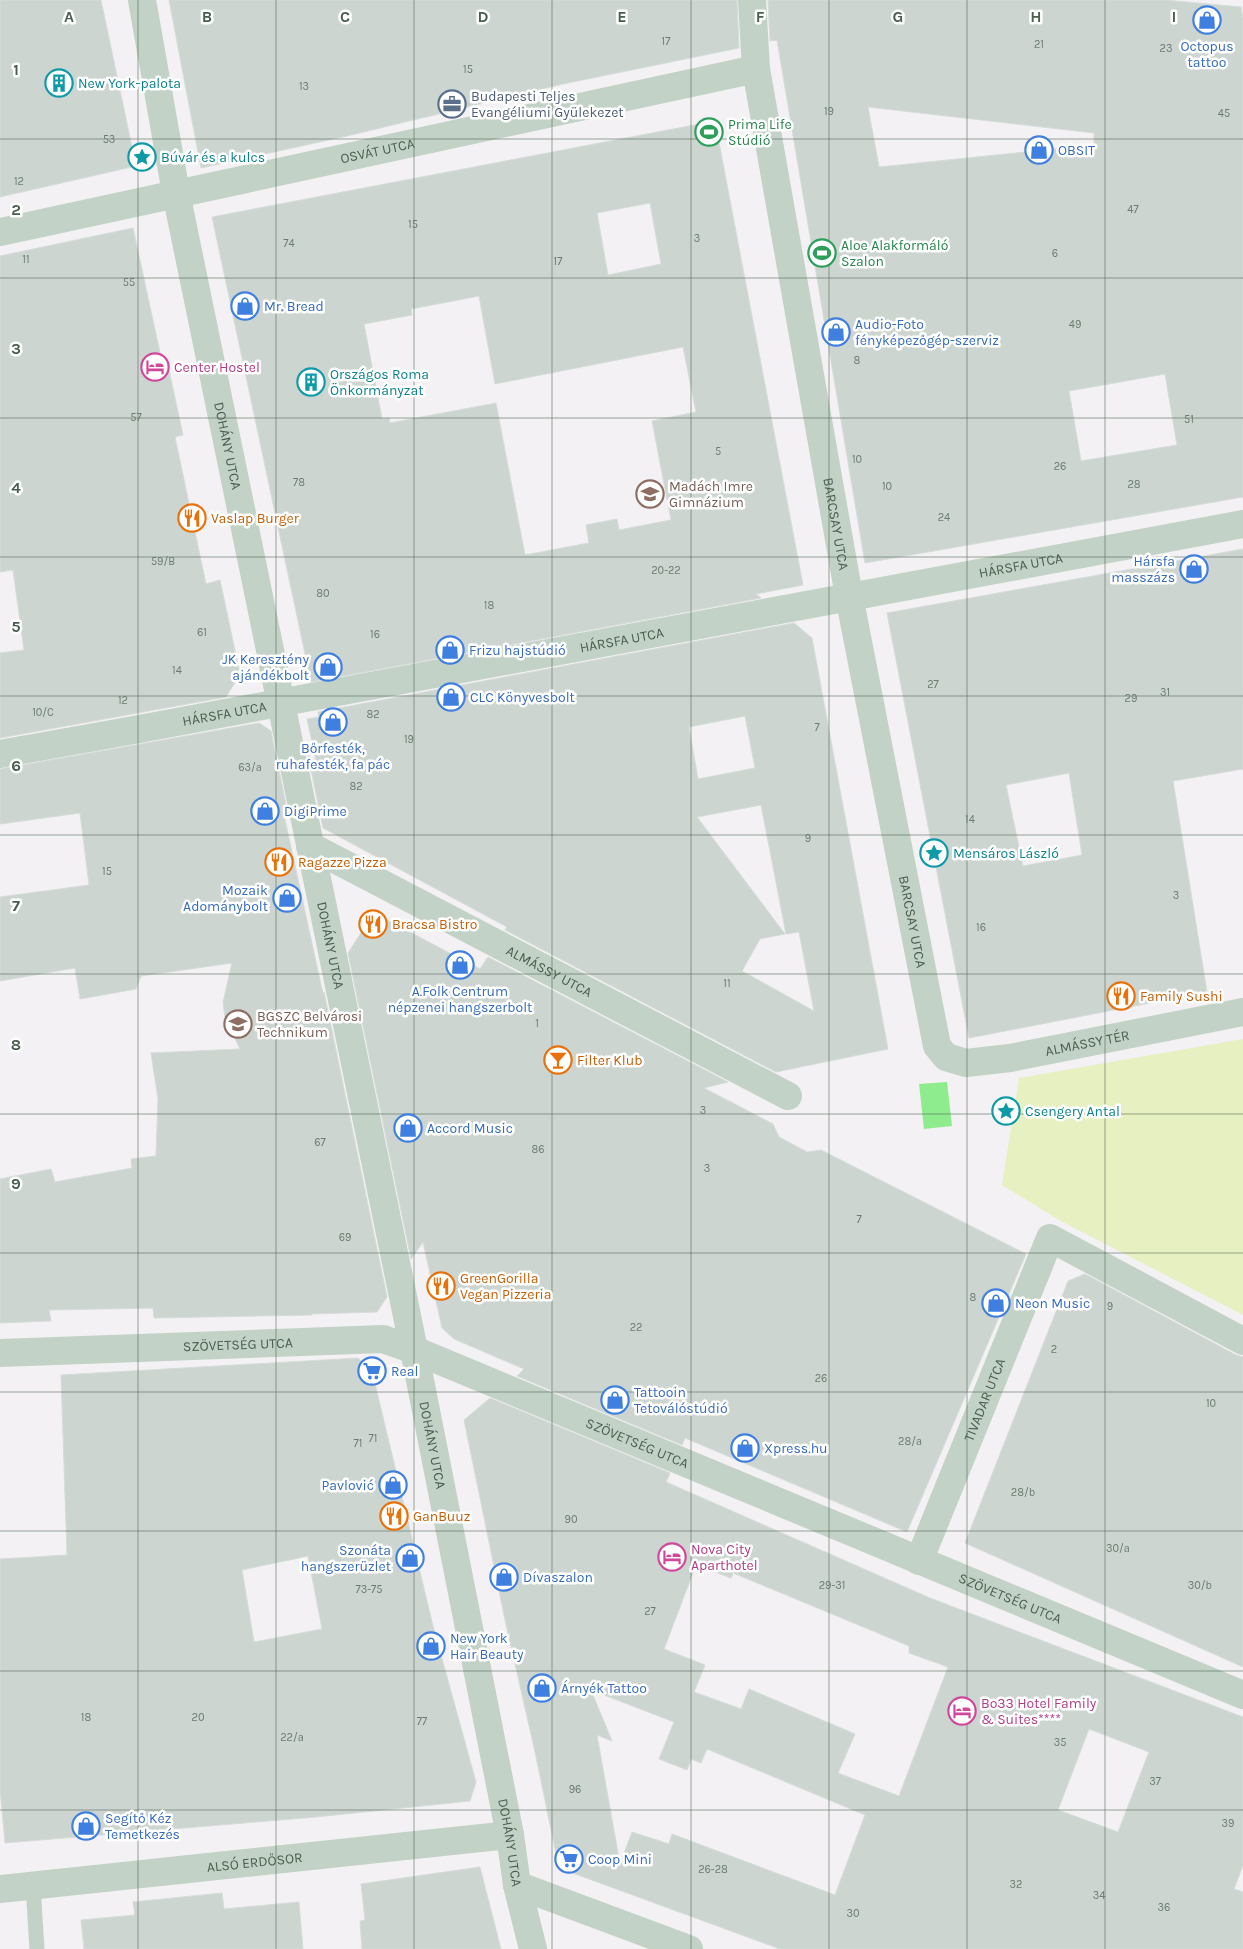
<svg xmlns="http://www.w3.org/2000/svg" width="1243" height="1949" font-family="Karla,sans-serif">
<rect width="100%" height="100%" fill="#f3f1f3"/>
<polygon fill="#e7f0c1" points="1243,1039 1243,1315 1059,1220 1002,1185 1019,1078"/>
<polygon fill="#8eec8e" points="947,1082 952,1126 924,1129 919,1084"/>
<g fill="#cdd5d1" stroke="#d5dcd9" fill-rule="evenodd">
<polygon points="0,0 101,0 136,166 0,197"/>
<polygon points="169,0 737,0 739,48 563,84 347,136 201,168"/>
<path d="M 768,0 L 1165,0 L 1241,7 L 1243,18 L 1243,497 L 865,563 L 777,40 L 770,41 ZM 868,107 L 1094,133 L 1094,145 L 879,167 ZM 1165,374 L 1177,445 L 1081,461 L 1069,391 Z"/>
<path d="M 715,121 L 803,585 L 756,594 L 761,598 L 311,682 L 212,217 ZM 650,203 L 661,264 L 608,275 L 597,213 ZM 479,296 L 495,384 L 683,347 L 696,412 L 652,421 L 671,520 L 619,530 L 617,519 L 586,525 L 589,543 L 525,555 L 496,403 L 390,423 L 389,418 L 382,419 L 364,324 L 412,315 L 411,309 Z"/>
<polygon points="133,228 164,371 169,370 183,435 175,437 206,584 220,580 240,674 226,697 0,738 0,653 24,650 13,570 0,572 0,256"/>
<path d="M 1243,549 L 1243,769 L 1173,781 L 1207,992 L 969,1038 L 887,613 ZM 1069,773 L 1082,855 L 1023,866 L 1006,785 Z"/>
<path d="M 794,623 L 812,638 L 888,1049 L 776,1072 L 505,930 L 507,927 L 323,828 L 308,755 L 316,761 L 307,719 L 319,717 L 318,712 ZM 745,716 L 755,768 L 698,779 L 689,727 ZM 761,805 L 786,934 L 799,932 L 814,1011 L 742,971 L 760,939 L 785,934 L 697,817 Z"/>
<polygon points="259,723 271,731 287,809 282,806 323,994 324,992 387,1297 377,1312 311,1314 312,1315 154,1318 153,1308 49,1310 51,1321 0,1323 0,1179 51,1169 55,1182 132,1168 131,1159 156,1156 158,1099 151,1053 240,1049 225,1018 223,1002 232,963 141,976 136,989 80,999 75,968 0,981 0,897 89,885 80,813 0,824 0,769"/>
<polygon points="385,919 480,969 488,957 728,1082 704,1088 773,1124 779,1137 807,1152 821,1150 1026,1254 907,1532 685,1438 682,1445 517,1376 524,1369 454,1339 442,1328 423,1242 411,1259 348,953 368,922"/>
<polygon points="1085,1274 1236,1355 1243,1357 1243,1667 965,1543 1068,1281"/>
<path d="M 358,1358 L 372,1371 L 433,1626 L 476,1782 L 470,1801 L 316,1817 L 5,1843 L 0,1789 L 0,1559 L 67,1555 L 61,1375 ZM 308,1556 L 322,1629 L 254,1642 L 242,1570 Z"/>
<path d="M 490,1398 L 670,1473 L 666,1482 L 930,1598 L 1243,1717 L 1243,1865 L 1234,1889 L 1243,1892 L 1243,1949 L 780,1949 L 559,1868 L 535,1752 L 505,1620 L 464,1420 ZM 696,1565 L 731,1578 L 733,1573 L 909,1646 L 909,1653 L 948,1667 L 899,1796 L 838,1773 L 855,1734 L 749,1689 L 741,1709 L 694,1692 L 705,1665 L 664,1649 ZM 591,1690 L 674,1722 L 659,1759 L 687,1770 L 691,1759 L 701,1763 L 707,1749 L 865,1815 L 835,1895 L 672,1834 L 669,1844 L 632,1832 L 620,1864 L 597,1735 L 612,1741 ZM 1089,1729 L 1149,1752 L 1118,1832 L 1058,1810 Z"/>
<polygon points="480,1867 501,1949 362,1949 360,1921 365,1920 361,1884"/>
<polygon points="222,1893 224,1909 299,1902 303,1949 84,1949 81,1920 135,1915 133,1902"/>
</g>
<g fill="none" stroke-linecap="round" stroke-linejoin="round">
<polyline stroke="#c2d2c6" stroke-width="15" points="33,1886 37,1949"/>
<g stroke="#c2d2c6" stroke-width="28">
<path id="s1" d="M 142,0 L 176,193 L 414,1350 L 510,1835 L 517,1885 L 533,1949"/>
<path id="s2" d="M 752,0 L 756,69 L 849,596 L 937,1046 L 946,1057 L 966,1063 L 1010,1058 L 1243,1012"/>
<path id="s3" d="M 0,232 L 756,69"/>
<path id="s4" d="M 0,754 C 415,680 829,600 1243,524"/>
<path id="s5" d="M 310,846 L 788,1096"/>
<path id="s6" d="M 0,1353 L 383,1339 L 414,1350 L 1243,1695"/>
<path id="s7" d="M 919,1561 L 1050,1238 L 1243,1341"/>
<polyline points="517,1885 689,1949"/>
<path id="s8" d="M 0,1889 L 510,1835"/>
</g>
</g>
<path fill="none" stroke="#495f4e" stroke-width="1" stroke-opacity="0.55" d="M 138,0 L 138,1949M 276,0 L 276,1949M 414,0 L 414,1949M 552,0 L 552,1949M 691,0 L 691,1949M 829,0 L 829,1949M 967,0 L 967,1949M 1105,0 L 1105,1949M 0,139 L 1243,139M 0,278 L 1243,278M 0,418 L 1243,418M 0,557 L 1243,557M 0,696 L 1243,696M 0,835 L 1243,835M 0,974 L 1243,974M 0,1114 L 1243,1114M 0,1253 L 1243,1253M 0,1392 L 1243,1392M 0,1531 L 1243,1531M 0,1671 L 1243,1671M 0,1810 L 1243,1810"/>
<defs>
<g id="shop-ring" transform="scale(1.4375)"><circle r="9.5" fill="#fff" stroke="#3f7fe0" stroke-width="1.5"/><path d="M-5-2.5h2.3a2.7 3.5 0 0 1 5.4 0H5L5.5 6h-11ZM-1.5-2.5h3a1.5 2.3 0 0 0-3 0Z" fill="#3f7fe0"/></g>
<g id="building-ring" transform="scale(1.4375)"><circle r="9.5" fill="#fff" stroke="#0f9aa8" stroke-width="1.5"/><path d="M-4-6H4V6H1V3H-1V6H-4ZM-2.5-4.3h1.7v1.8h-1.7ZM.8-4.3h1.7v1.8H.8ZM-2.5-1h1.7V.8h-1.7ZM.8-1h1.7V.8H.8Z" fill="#0f9aa8"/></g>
<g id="office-ring" transform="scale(1.4375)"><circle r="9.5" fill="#fff" stroke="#5c6f8a" stroke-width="1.5"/><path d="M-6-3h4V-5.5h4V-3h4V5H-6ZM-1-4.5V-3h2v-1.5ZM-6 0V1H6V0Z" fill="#5c6f8a"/></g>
<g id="stadium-ring" transform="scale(1.4375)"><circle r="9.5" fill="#fff" stroke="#2e9e5b" stroke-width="1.5"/><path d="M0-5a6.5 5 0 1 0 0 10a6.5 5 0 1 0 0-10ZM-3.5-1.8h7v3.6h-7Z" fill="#2e9e5b"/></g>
<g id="sight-ring" transform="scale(1.4375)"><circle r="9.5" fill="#fff" stroke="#0f9aa8" stroke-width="1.5"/><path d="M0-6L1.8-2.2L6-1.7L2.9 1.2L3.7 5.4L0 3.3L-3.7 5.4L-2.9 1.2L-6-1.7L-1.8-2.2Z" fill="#0f9aa8"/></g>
<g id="hotel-ring" transform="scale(1.4375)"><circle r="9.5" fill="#fff" stroke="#d1479c" stroke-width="1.5"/><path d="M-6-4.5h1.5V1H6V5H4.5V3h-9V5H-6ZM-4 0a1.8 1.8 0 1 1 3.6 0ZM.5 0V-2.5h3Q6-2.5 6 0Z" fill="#d1479c"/></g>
<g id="school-ring" transform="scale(1.4375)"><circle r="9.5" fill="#fff" stroke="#8d6e63" stroke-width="1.5"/><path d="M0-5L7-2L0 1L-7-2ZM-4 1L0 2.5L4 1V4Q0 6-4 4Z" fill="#8d6e63"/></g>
<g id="restaurant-ring" transform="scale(1.4375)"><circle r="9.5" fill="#fff" stroke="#e8710a" stroke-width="1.5"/><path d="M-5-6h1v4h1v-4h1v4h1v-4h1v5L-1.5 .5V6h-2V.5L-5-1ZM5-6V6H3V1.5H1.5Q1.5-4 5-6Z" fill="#e8710a"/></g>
<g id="bar-ring" transform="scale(1.4375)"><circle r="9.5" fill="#fff" stroke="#e8710a" stroke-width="1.5"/><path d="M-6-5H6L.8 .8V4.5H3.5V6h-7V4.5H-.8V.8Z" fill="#e8710a"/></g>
<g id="supermarket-ring" transform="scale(1.4375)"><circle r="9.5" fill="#fff" stroke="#3f7fe0" stroke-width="1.5"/><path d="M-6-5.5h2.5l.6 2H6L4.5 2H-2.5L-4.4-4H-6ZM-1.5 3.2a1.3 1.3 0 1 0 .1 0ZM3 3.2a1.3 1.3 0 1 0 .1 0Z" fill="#3f7fe0"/></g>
</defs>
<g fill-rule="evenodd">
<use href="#shop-ring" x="1207" y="20"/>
<use href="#building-ring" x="59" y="83"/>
<use href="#office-ring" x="452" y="104"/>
<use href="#stadium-ring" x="709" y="132"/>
<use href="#shop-ring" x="1039" y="150"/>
<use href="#sight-ring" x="142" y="157"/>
<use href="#stadium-ring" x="822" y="253"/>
<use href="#shop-ring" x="245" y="306"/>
<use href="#shop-ring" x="836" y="332"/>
<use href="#hotel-ring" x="155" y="367"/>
<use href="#building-ring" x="311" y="382"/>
<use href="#school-ring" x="650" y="494"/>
<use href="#restaurant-ring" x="192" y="518"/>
<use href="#shop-ring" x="1194" y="569"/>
<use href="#shop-ring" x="450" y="650"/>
<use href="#shop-ring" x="328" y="667"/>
<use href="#shop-ring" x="451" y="697"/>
<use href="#shop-ring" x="333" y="722"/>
<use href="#shop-ring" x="265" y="811"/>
<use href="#sight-ring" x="934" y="853"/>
<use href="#restaurant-ring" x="279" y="862"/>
<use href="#shop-ring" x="287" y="898"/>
<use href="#restaurant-ring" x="373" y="924"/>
<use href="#shop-ring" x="460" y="965"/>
<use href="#restaurant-ring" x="1121" y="996"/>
<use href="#school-ring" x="238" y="1024"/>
<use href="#bar-ring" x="558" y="1060"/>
<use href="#sight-ring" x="1006" y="1111"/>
<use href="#shop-ring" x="408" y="1128"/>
<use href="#restaurant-ring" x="441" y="1286"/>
<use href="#shop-ring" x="996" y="1303"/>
<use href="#supermarket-ring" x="372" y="1371"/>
<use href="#shop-ring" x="615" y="1400"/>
<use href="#shop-ring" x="745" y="1448"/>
<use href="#shop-ring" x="393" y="1485"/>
<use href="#restaurant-ring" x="394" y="1516"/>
<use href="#hotel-ring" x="672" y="1557"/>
<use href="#shop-ring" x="410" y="1558"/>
<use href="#shop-ring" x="504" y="1577"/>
<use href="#shop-ring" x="431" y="1646"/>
<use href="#shop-ring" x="542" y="1688"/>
<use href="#hotel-ring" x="962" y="1711"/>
<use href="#shop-ring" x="86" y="1826"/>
<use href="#supermarket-ring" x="569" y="1859"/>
</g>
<g text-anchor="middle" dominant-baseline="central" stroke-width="5" stroke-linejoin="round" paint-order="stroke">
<g font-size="11" fill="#6a7c6f">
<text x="666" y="41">17</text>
<text x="1039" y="44">21</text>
<text x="1166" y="48">23</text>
<text x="468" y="69">15</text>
<text x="304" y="86">13</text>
<text x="829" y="111">19</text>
<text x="1224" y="113">45</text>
<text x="109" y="139">53</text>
<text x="19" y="181">12</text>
<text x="1133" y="209">47</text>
<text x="413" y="224">15</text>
<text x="697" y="238">3</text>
<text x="289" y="243">74</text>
<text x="1055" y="253">6</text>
<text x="26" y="259">11</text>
<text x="558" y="261">17</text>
<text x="129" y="282">55</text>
<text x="1075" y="324">49</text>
<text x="857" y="360">8</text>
<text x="136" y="417">57</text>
<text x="1189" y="419">51</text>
<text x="718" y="451">5</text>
<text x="857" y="459">10</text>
<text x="1060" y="466">26</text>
<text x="299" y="482">78</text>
<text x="1134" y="484">28</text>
<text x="887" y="486">10</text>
<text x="944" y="517">24</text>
<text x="163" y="561">59/B</text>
<text x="666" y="570">20-22</text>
<text x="323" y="593">80</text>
<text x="489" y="605">18</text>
<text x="202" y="632">61</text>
<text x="375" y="634">16</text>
<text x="177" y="670">14</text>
<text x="933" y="684">27</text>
<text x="1165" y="692">31</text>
<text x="1131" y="698">29</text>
<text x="123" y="700">12</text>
<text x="43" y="712">10/C</text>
<text x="373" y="714">82</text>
<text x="817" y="727">7</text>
<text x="409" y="739">19</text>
<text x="250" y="767">63/a</text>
<text x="356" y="786">82</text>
<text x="970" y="819">14</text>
<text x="808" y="838">9</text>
<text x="107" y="871">15</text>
<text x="1176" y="895">3</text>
<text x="981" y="927">16</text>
<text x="727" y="983">11</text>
<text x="537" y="1023">1</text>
<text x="703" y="1110">3</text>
<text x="320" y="1142">67</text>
<text x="538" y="1149">86</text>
<text x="707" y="1168">3</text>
<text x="859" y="1219">7</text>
<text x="345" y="1237">69</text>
<text x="973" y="1297">8</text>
<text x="1110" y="1306">9</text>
<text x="636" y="1327">22</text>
<text x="1054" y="1349">2</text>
<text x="821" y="1378">26</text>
<text x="1211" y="1403">10</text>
<text x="373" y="1438">71</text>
<text x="910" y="1441">28/a</text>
<text x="358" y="1443">71</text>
<text x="1023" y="1492">28/b</text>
<text x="571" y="1519">90</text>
<text x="1118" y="1548">30/a</text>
<text x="832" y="1585">29-31</text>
<text x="1200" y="1585">30/b</text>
<text x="369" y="1589">73-75</text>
<text x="650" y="1611">27</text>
<text x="86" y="1717">18</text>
<text x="198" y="1717">20</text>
<text x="422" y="1721">77</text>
<text x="292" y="1737">22/a</text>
<text x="1060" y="1742">35</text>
<text x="1155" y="1781">37</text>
<text x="575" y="1789">96</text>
<text x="1228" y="1823">39</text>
<text x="713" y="1869">26-28</text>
<text x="1016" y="1884">32</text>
<text x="1099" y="1895">34</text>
<text x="1164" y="1907">36</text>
<text x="853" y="1913">30</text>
</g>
<g font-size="14" fill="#366cbe" stroke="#fff" text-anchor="start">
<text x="1207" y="46" text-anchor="middle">Octopus<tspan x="1207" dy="16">tattoo</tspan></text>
<text x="1058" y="150">OBSIT</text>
<text x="264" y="306">Mr. Bread</text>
<text x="855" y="324">Audio-Foto<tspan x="855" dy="16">fényképezőgép-szerviz</tspan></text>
<text x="1175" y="561" text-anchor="end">Hársfa<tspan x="1175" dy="16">masszázs</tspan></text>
<text x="469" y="650">Frizu hajstúdió</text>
<text x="309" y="659" text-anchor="end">JK Keresztény<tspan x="309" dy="16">ajándékbolt</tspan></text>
<text x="470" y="697">CLC Könyvesbolt</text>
<text x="333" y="748" text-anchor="middle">Bőrfesték,<tspan x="333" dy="16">ruhafesték, fa pác</tspan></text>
<text x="284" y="811">DigiPrime</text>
<text x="268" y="890" text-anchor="end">Mozaik<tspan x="268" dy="16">Adománybolt</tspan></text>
<text x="460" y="991" text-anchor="middle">A.Folk Centrum<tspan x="460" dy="16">népzenei hangszerbolt</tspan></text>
<text x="427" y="1128">Accord Music</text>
<text x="1015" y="1303">Neon Music</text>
<text x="391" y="1371">Real</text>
<text x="634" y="1392">Tattooin<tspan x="634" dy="16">Tetoválóstúdió</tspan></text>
<text x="764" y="1448">Xpress.hu</text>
<text x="374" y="1485" text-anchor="end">Pavlović</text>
<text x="391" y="1550" text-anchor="end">Szonáta<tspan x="391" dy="16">hangszerüzlet</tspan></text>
<text x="523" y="1577">Dívaszalon</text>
<text x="450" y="1638">New York<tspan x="450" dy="16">Hair Beauty</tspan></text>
<text x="561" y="1688">Árnyék Tattoo</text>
<text x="105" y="1818">Segítő Kéz<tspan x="105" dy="16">Temetkezés</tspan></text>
<text x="588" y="1859">Coop Mini</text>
</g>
<g font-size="14" fill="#0d838f" stroke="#fff" text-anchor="start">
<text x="78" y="83">New York-palota</text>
<text x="161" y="157">Búvár és a kulcs</text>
<text x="330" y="374">Országos Roma<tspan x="330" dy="16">Önkormányzat</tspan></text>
<text x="953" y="853">Mensáros László</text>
<text x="1025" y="1111">Csengery Antal</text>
</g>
<g font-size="14" fill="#4e5e75" stroke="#fff" text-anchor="start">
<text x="471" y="96">Budapesti Teljes<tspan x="471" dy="16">Evangéliumi Gyülekezet</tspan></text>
</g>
<g font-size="14" fill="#27864d" stroke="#fff" text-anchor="start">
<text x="728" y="124">Prima Life<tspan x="728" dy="16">Stúdió</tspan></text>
<text x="841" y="245">Aloe Alakformáló<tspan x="841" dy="16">Szalon</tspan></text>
</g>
<g font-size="14" fill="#495f4e" stroke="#fff">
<text stroke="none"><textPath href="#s3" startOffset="386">OSVÁT UTCA</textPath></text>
<text stroke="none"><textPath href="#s1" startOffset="454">DOHÁNY UTCA</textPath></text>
<text stroke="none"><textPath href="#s2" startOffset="531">BARCSAY UTCA</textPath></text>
<text stroke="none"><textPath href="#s4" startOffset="1038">HÁRSFA UTCA</textPath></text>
<text stroke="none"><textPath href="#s4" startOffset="632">HÁRSFA UTCA</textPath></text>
<text stroke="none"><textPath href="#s4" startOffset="228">HÁRSFA UTCA</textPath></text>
<text stroke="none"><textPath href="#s2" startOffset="936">BARCSAY UTCA</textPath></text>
<text stroke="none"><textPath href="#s1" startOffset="964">DOHÁNY UTCA</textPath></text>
<text stroke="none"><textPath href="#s5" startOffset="270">ALMÁSSY UTCA</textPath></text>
<text stroke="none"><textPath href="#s2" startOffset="1221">ALMÁSSY TÉR</textPath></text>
<text stroke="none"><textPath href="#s6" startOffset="238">SZÖVETSÉG UTCA</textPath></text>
<text stroke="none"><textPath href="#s7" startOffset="174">TIVADAR UTCA</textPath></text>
<text stroke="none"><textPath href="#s6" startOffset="658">SZÖVETSÉG UTCA</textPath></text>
<text stroke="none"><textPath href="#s1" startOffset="1474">DOHÁNY UTCA</textPath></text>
<text stroke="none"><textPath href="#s6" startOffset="1062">SZÖVETSÉG UTCA</textPath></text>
<text stroke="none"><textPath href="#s1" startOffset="1879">DOHÁNY UTCA</textPath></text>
<text stroke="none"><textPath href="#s8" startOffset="256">ALSÓ ERDŐSOR</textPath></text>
</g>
<g font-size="14" fill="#b23c85" stroke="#fff" text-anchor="start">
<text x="174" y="367">Center Hostel</text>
<text x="691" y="1549">Nova City<tspan x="691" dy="16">Aparthotel</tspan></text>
<text x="981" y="1703">Bo33 Hotel Family<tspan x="981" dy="16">&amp; Suites****</tspan></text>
</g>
<g font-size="14" fill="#785e54" stroke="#fff" text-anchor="start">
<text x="669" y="486">Madách Imre<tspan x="669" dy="16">Gimnázium</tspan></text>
<text x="257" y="1016">BGSZC Belvárosi<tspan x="257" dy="16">Technikum</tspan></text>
</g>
<g font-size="14" fill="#c56008" stroke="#fff" text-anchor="start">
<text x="211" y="518">Vaslap Burger</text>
<text x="298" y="862">Ragazze Pizza</text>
<text x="392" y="924">Bracsa Bistro</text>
<text x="1140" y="996">Family Sushi</text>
<text x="577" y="1060">Filter Klub</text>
<text x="460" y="1278">GreenGorilla<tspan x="460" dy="16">Vegan Pizzeria</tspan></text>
<text x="413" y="1516">GanBuuz</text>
</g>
</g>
<g font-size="16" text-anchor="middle" font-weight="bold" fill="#495f4e" stroke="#fff" stroke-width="5" stroke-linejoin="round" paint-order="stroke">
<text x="69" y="22">A</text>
<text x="207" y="22">B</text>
<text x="345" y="22">C</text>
<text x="483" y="22">D</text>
<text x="622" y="22">E</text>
<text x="760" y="22">F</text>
<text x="898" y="22">G</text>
<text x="1036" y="22">H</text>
<text x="1174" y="22">I</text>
<text x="16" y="75">1</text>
<text x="16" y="215">2</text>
<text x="16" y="354">3</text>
<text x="16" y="493">4</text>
<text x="16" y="632">5</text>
<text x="16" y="771">6</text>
<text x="16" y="911">7</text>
<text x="16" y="1050">8</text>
<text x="16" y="1189">9</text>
</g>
</svg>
